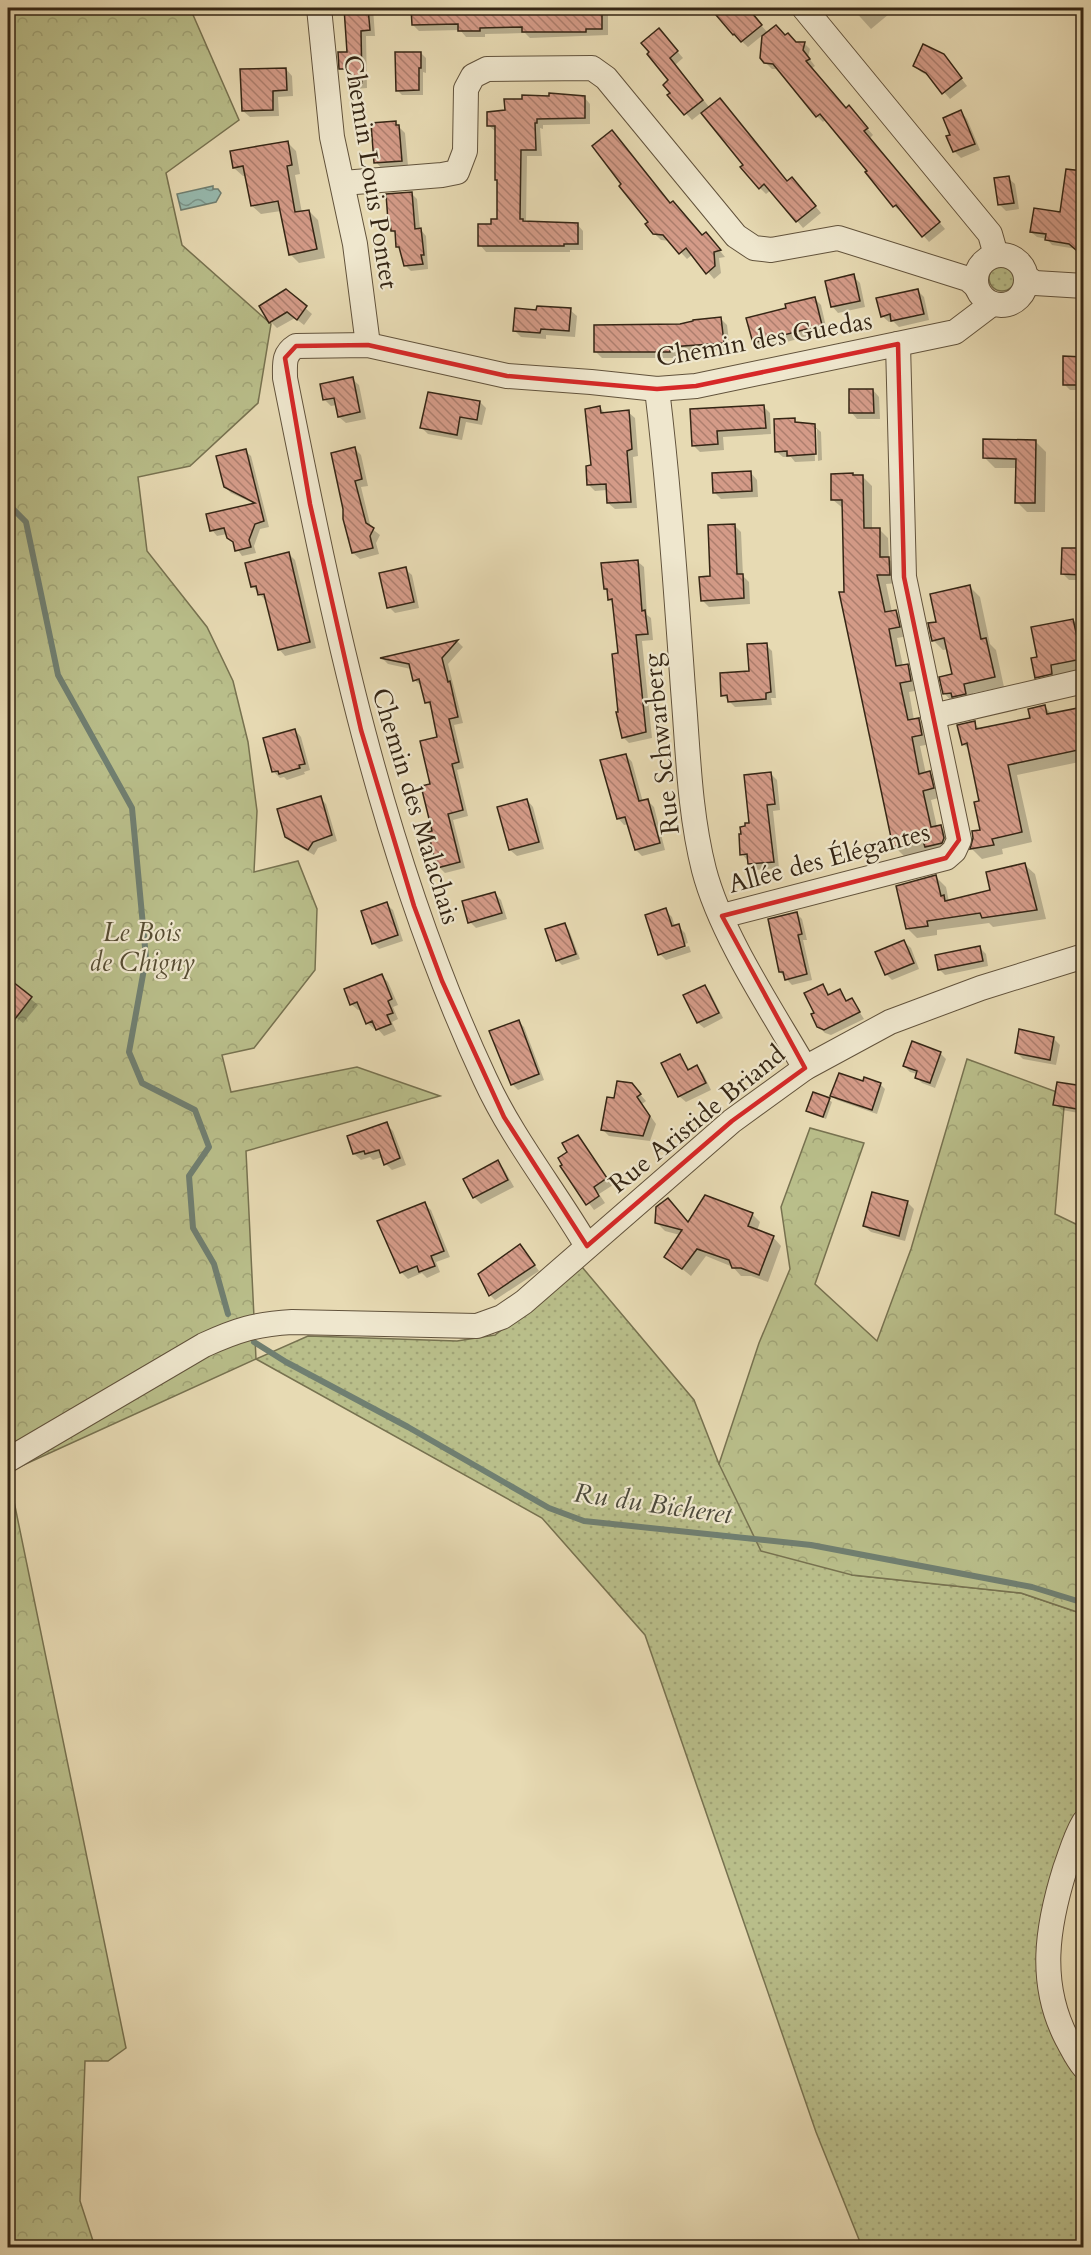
<svg xmlns="http://www.w3.org/2000/svg" width="1091" height="2255" font-family="Cardo,serif">
<defs>
<pattern id="grass-dots" width="8" height="8" patternUnits="userSpaceOnUse" patternTransform="scale(1.5)"><rect width="8" height="8" fill="#b9be8a"/><path d="M2 2h.1M6 6h.1" fill="none" stroke="#a0a376" stroke-width="1.8" stroke-linecap="round"/></pattern>
<pattern id="forest-crowns" width="20" height="18" patternUnits="userSpaceOnUse" patternTransform="scale(1.5)"><rect width="20" height="18" fill="#b9be8a"/><path d="M2 6a3 3 0 1 1 6 0M12 15a3 3 0 1 1 6 0" fill="none" stroke="#a0a376"/></pattern>
<pattern id="water-waves" width="16" height="10" patternUnits="userSpaceOnUse" patternTransform="scale(1.5)"><rect width="16" height="10" fill="#97baaf"/><path d="M0 5q4-4 8 0t8 0" fill="none" stroke="#7c978d"/></pattern>
<pattern id="building-back-hatch" width="6" height="6" patternUnits="userSpaceOnUse" patternTransform="scale(1.5)"><rect width="6" height="6" fill="#d49b88"/><path d="M-1 5l2 2M0 0l6 6M5-1l2 2" fill="none" stroke="#ad7e6e"/></pattern>
</defs>
<rect width="100%" height="100%" fill="#e7dab3"/>
<filter id="stains"><feTurbulence type="fractalNoise" baseFrequency=".00333" numOctaves="4"/><feColorMatrix values="0 0 0 0 .2 0 0 0 0 .09 0 0 0 0 .02 0 0 0 .5 -.17"/></filter>
<radialGradient id="worn" r=".72"><stop offset=".6" stop-color="#630" stop-opacity="0"/><stop offset="1" stop-color="#630" stop-opacity=".3"/></radialGradient>
<g fill="url(#grass-dots)" stroke="#777250" stroke-width="1.5">
<circle cx="1002" cy="278" r="13"/>
<polygon points="582,1267 694,1400 719,1464 852,1575 1021,1593 1083,1614 1083,1811 1043,1940 1083,2076 1083,2247 862,2247 816,2132 645,1635 542,1518 256,1359 308,1336 457,1341 495,1335"/>
</g>
<g fill="url(#forest-crowns)" stroke="#777250" stroke-width="1.5">
<polygon points="8,8 190,8 239,120 166,173 182,245 271,324 258,403 190,466 138,477 147,551 207,627 233,681 248,742 257,811 254,872 298,861 317,909 315,970 254,1048 222,1055 231,1092 357,1067 440,1096 246,1151 256,1359 8,1472 126,2048 108,2061 85,2061 80,2201 95,2247 8,2248"/>
<polygon points="967,1059 1065,1095 1055,1214 1084,1228 1083,1614 1021,1593 852,1575 761,1551 719,1464 759,1343 790,1269 781,1207 810,1128 864,1143 815,1284 877,1341 911,1249"/>
</g>
<polygon fill="url(#water-waves)" stroke="#707f71" stroke-width="1.5" points="213,186 213,189 218,189 221,193 216,202 181,210 177,194"/>
<g fill="#0003">
<polygon points="260,8 279,8 279,10 262,9"/>
<polygon points="345,8 373,8 375,36 366,36 367,88 356,89 350,83 350,74 341,68 348,54"/>
<polygon points="413,8 500,8 502,11 603,8 608,12 608,35 530,38 525,33 485,34 485,37 466,37 460,30 419,31 413,25"/>
<polygon points="720,8 746,8 768,33 786,37 796,43 804,43 810,49 808,57 815,66 812,68 846,109 855,114 873,135 870,138 945,229 929,242 902,211 901,212 894,206 869,171 826,119 823,122 817,116 780,69 772,69 765,62 762,57 764,34 748,47 734,34 715,11"/>
<polygon points="852,8 883,8 889,14 871,29"/>
<polygon points="665,37 683,58 675,65 710,108 787,183 798,185 821,213 803,228 771,190 766,194 760,188 745,165 702,112 692,120 669,95 672,93"/>
<polygon points="421,53 426,58 426,73 423,72 423,95 402,95 397,90"/>
<polygon points="950,63 967,86 950,99 932,78 921,72 915,66"/>
<polygon points="286,69 292,76 293,96 278,97 279,116 250,117 243,111"/>
<polygon points="1081,94 1084,94 1084,120 1079,116"/>
<polygon points="584,97 590,104 590,124 543,125 543,129 540,128 542,156 527,156 526,222 577,224 583,231 583,250 570,250 570,252 486,252 480,245 492,225 499,220 496,132 488,125"/>
<polygon points="961,112 967,119 980,150 961,158 954,151 952,135"/>
<polygon points="395,123 405,133 408,166 382,169 376,162"/>
<polygon points="287,142 296,151 300,174 295,175 302,213 309,211 318,220 325,258 299,263 290,254 281,211 261,214 252,206 246,176 243,176 234,168"/>
<polygon points="1068,170 1084,172 1084,255 1077,249 1052,245 1047,239 1037,237 1031,232 1062,214"/>
<polygon points="1008,178 1015,184 1019,209 1006,211 1000,205"/>
<polygon points="411,193 417,199 420,229 426,236 428,269 411,271 405,265 402,251 397,246 397,235 392,231 390,221"/>
<polygon points="671,205 702,237 712,241 725,257 719,258 721,273 714,279 693,254 687,259 670,241 661,240 654,233"/>
<polygon points="853,276 860,283 865,307 838,313 832,306"/>
<polygon points="286,291 312,314 304,325 295,318 277,328 271,322"/>
<polygon points="918,291 924,297 929,320 899,327 893,321 889,322 882,316"/>
<polygon points="815,299 821,305 827,331 761,349 754,342 788,309"/>
<polygon points="570,310 577,316 575,337 546,335 546,339 521,337 515,331 538,312"/>
<polygon points="721,319 727,325 730,349 676,353 676,358 602,358 596,352 680,325"/>
<polygon points="1065,358 1084,358 1084,390 1070,390 1064,384"/>
<polygon points="352,379 359,385 366,419 346,423 339,417 337,405 331,406 325,400"/>
<polygon points="873,390 879,397 880,419 857,419 851,412"/>
<polygon points="480,402 486,408 482,425 466,422 462,440 428,434 422,428"/>
<polygon points="764,407 770,413 771,434 723,437 724,450 700,452 693,445 691,410"/>
<polygon points="600,408 606,414 628,412 635,418 638,456 633,457 637,508 615,509 608,503 607,490 595,491 588,484"/>
<polygon points="795,420 799,424 814,426 821,432 822,460 818,461 817,429 814,429 815,461 795,462 791,457 783,457 776,451"/>
<polygon points="1036,442 1046,452 1045,512 1027,512 1017,502 1017,468 995,468 985,458"/>
<polygon points="355,449 361,455 368,486 361,487 371,528 380,535 376,543 379,554 360,559 353,553"/>
<polygon points="245,451 251,456 269,527 260,529 254,546 256,553 242,556 227,534 217,536 212,530 255,504 231,493 225,487"/>
<polygon points="751,473 757,480 758,497 721,499 714,492"/>
<polygon points="862,476 872,486 872,529 879,529 888,538 889,559 898,568 898,583 886,584 892,612 896,611 905,621 908,636 897,638 903,666 907,665 916,675 920,690 909,692 914,720 918,719 928,728 931,744 920,746 926,774 930,773 939,782 942,797 931,800 937,827 941,827 950,836 953,848 930,850 904,856 895,847 845,593 844,509 833,500"/>
<polygon points="734,525 741,532 743,576 749,582 750,604 709,607 702,600"/>
<polygon points="1063,549 1084,550 1084,580 1069,580 1063,574"/>
<polygon points="289,554 295,560 316,648 285,656 279,649 266,601 253,587 247,564"/>
<polygon points="637,561 644,567 647,615 651,618 653,640 642,641 652,738 629,743 623,737 620,713 620,654 614,604 609,599 609,592 605,589"/>
<polygon points="405,569 412,575 419,608 395,613 389,607"/>
<polygon points="970,587 980,597 990,644 996,650 1004,687 973,693 975,704 954,704 944,693 954,675 948,649 943,650 933,640 938,623"/>
<polygon points="1073,620 1083,630 1084,670 1047,687 1037,677 1039,658"/>
<polygon points="458,642 463,647 448,664 463,723 454,725 464,768 457,770 468,816 453,820 465,868 445,873 439,867 434,832 432,785 439,738 432,708 427,702 422,686 414,680 411,669 388,664 383,659"/>
<polygon points="766,645 772,651 776,698 771,698 772,705 735,707 723,695 750,673"/>
<polygon points="1044,706 1053,715 1084,709 1084,761 1017,775 1032,842 1002,849 1003,854 982,859 972,849 975,838 982,831 981,802 971,751 963,744 974,723 981,730 1031,720"/>
<polygon points="295,730 301,737 310,770 304,772 305,774 287,780 284,777 280,778 274,772"/>
<polygon points="626,755 632,762 643,802 647,800 654,807 665,850 642,856 636,850 629,824 624,825 618,818"/>
<polygon points="771,774 777,780 780,810 773,811 779,868 756,870 742,854 747,828 751,824"/>
<polygon points="320,798 326,804 337,841 318,848 314,855 293,843 286,837"/>
<polygon points="527,800 533,807 544,849 517,856 510,850"/>
<polygon points="1025,865 1035,874 1046,919 993,927 989,923 937,930 937,935 917,938 907,928 936,877 946,887 949,902 992,891"/>
<polygon points="495,894 501,900 507,919 476,928 470,922"/>
<polygon points="386,904 393,910 403,941 379,949 373,943"/>
<polygon points="665,910 672,917 675,927 678,926 685,933 688,943 661,952 661,955 689,946 691,952 666,960 660,954"/>
<polygon points="796,913 802,919 807,940 803,940 812,980 792,985 780,972"/>
<polygon points="564,924 569,930 580,959 562,965 557,960"/>
<polygon points="904,942 911,948 919,969 892,980 886,974"/>
<polygon points="980,948 986,954 988,966 945,975 939,969"/>
<polygon points="381,975 388,982 398,1005 393,1007 398,1019 392,1022 396,1031 384,1036 377,1028 374,1029 367,1023 361,1009 358,1010 351,1004"/>
<polygon points="8,980 38,1005 23,1023 8,1011"/>
<polygon points="823,985 830,995 840,991 848,1002 852,1000 864,1019 831,1035 825,1033 818,1026"/>
<polygon points="705,987 710,992 723,1018 704,1028 698,1023 685,995"/>
<polygon points="518,1021 524,1027 544,1080 518,1090 512,1084"/>
<polygon points="1053,1038 1060,1045 1056,1065 1023,1059 1016,1052"/>
<polygon points="940,1053 946,1059 935,1088 922,1083 916,1077 917,1074 910,1072 904,1066"/>
<polygon points="680,1055 690,1070 697,1067 703,1073 711,1090 686,1102 679,1096"/>
<polygon points="864,1083 880,1084 885,1089 877,1114 837,1100 832,1096"/>
<polygon points="1059,1084 1084,1088 1084,1114 1062,1110 1055,1104"/>
<polygon points="638,1092 646,1101 642,1104 656,1124 650,1141 609,1136 602,1129 615,1100"/>
<polygon points="829,1100 832,1102 826,1119 808,1111"/>
<polygon points="386,1124 393,1131 406,1165 392,1170 386,1164 383,1157 373,1160 370,1157 361,1160 354,1154"/>
<polygon points="578,1137 613,1185 599,1194 605,1203 594,1210 562,1167"/>
<polygon points="498,1162 504,1169 514,1187 481,1204 474,1197 465,1180"/>
<polygon points="907,1202 914,1209 905,1241 871,1232 864,1226"/>
<polygon points="424,1204 431,1210 450,1257 436,1262 440,1272 427,1278 422,1273 408,1279 401,1272"/>
<polygon points="752,1214 760,1222 757,1231 773,1237 781,1246 768,1282 751,1276 741,1276 733,1267 706,1256 691,1276 666,1256 680,1235 665,1231 657,1223 688,1223"/>
<polygon points="524,1251 539,1271 495,1300 490,1295"/>
</g>
<g fill="none" stroke-linecap="round" stroke-linejoin="round">
<g stroke="#707f71" stroke-width="6">
<polyline points="8,504 26,522 58,675 132,808 146,958 129,1052 142,1083 195,1110 209,1147 189,1176 193,1228 214,1264 228,1314"/>
<polyline points="254,1342 286,1362 408,1427 549,1508 584,1521 811,1545 1032,1587 1084,1603"/>
</g>
</g>
<g fill="url(#building-back-hatch)" stroke="#352615" stroke-width="1.5">
<polygon points="344,8 368,8 370,30 361,31 362,83 349,83 348,69 339,69 338,52 347,52"/>
<polygon points="411,8 497,8 497,10 602,8 602,29 586,29 586,32 522,32 522,27 480,28 480,31 458,31 458,24 412,25"/>
<polygon points="710,8 748,8 762,25 741,42 734,34 733,35"/>
<polygon points="776,25 785,35 788,33 796,42 805,42 803,50 810,59 806,61 846,108 849,105 868,128 864,131 940,222 922,237 896,205 893,207 865,172 867,171 820,114 816,117 773,64 764,63 760,58 762,36"/>
<polygon points="659,28 678,51 670,58 703,100 684,115 667,95 670,93 663,85 668,80 647,54 649,52 641,43"/>
<polygon points="923,44 944,54 962,78 942,94 926,73 913,66"/>
<polygon points="395,52 421,52 421,68 419,68 419,90 396,91"/>
<polygon points="286,68 287,90 273,91 273,110 242,111 240,69"/>
<polygon points="549,93 585,96 585,118 537,119 537,123 535,123 536,150 521,150 520,219 523,219 523,221 578,223 578,244 564,244 564,246 478,246 478,224 491,224 491,219 497,219 497,180 495,180 495,126 487,126 487,112 505,110 504,99 522,99 522,95 549,96"/>
<polygon points="720,98 787,181 792,177 816,206 796,222 764,184 759,189 740,167 743,165 701,113"/>
<polygon points="961,110 975,144 953,152 946,136 950,135 943,118"/>
<polygon points="396,121 396,125 399,125 402,161 374,163 371,123"/>
<polygon points="612,130 670,203 673,201 702,235 706,232 721,250 714,252 715,266 706,274 686,248 679,254 663,235 653,234 645,224 648,222 619,186 621,184 592,146"/>
<polygon points="288,141 292,165 287,166 295,212 309,210 317,249 289,255 278,201 251,206 243,166 233,168 230,151"/>
<polygon points="1066,169 1083,171 1079,217 1083,218 1083,256 1069,244 1045,240 1046,234 1030,232 1034,208 1060,212"/>
<polygon points="1009,176 1014,203 998,205 994,178"/>
<polygon points="412,192 415,229 421,228 424,255 421,255 423,264 404,266 399,247 396,247 395,231 391,231 390,221 388,221 386,194"/>
<polygon points="854,274 860,301 831,307 825,281"/>
<polygon points="286,289 307,306 297,320 287,312 269,323 259,306"/>
<polygon points="918,289 924,314 891,321 890,314 881,317 876,298"/>
<polygon points="815,297 822,325 753,343 746,318 786,308 785,304"/>
<polygon points="537,306 571,308 569,331 541,329 540,333 513,331 515,308 536,310"/>
<polygon points="721,317 724,343 670,347 670,352 594,352 594,325 680,324 693,321 693,320"/>
<polygon points="1063,356 1083,357 1083,385 1063,385"/>
<polygon points="353,377 360,412 338,417 334,398 323,400 320,384"/>
<polygon points="849,389 873,389 874,413 849,413"/>
<polygon points="428,392 480,401 477,420 460,417 457,435 420,428"/>
<polygon points="764,405 766,428 717,431 718,444 692,446 690,409"/>
<polygon points="600,406 601,413 629,410 632,449 627,451 631,502 607,503 606,484 587,485 586,466 591,465 585,409"/>
<polygon points="795,418 795,422 815,424 816,454 787,456 787,451 775,452 774,419"/>
<polygon points="983,439 1036,440 1035,503 1015,503 1016,459 983,458"/>
<polygon points="355,447 362,479 355,481 366,523 374,528 370,536 373,548 352,553 343,519 343,509 331,453"/>
<polygon points="246,449 264,521 255,524 249,540 251,547 235,551 233,542 227,538 224,528 210,531 206,514 255,503 224,487 216,456"/>
<polygon points="751,471 752,491 713,493 712,473"/>
<polygon points="853,473 853,475 863,475 864,528 880,528 880,557 889,557 890,575 877,575 885,612 896,610 900,627 889,629 896,666 908,664 911,681 900,683 908,720 919,718 919,719 922,735 912,737 919,774 930,771 934,788 923,791 931,827 941,825 944,838 942,843 925,847 923,841 893,847 839,592 844,592 842,500 831,500 831,474"/>
<polygon points="735,524 737,574 743,574 744,598 701,601 699,577 710,576 708,525"/>
<polygon points="1062,548 1083,548 1083,575 1061,574"/>
<polygon points="289,552 310,642 278,650 264,594 258,595 256,586 251,587 245,563"/>
<polygon points="638,560 642,611 645,610 648,634 636,635 646,732 622,738 616,712 618,712 612,654 618,653 612,599 608,600 607,589 604,589 601,563"/>
<polygon points="406,567 414,602 387,608 379,573"/>
<polygon points="970,585 981,639 986,638 995,677 964,684 966,694 952,697 951,693 943,694 939,677 952,674 944,638 932,641 928,623 936,622 930,594"/>
<polygon points="1073,619 1082,659 1051,665 1052,674 1035,678 1031,658 1037,657 1031,627"/>
<polygon points="458,640 442,658 448,682 450,681 458,717 449,719 459,762 452,764 463,810 448,814 460,862 437,868 428,832 432,831 421,786 430,784 420,741 437,737 430,702 425,703 419,679 413,681 409,664 380,658"/>
<polygon points="767,643 771,692 766,693 766,699 728,702 727,695 721,696 720,673 749,671 747,644"/>
<polygon points="1045,705 1047,714 1078,708 1083,736 1083,749 1008,765 1022,832 992,839 994,845 970,849 973,838 972,831 980,830 974,802 979,801 967,743 962,745 957,725 975,721 976,729 1030,718 1028,709"/>
<polygon points="295,729 305,764 299,765 300,768 279,774 278,771 272,772 263,738"/>
<polygon points="626,754 639,801 648,799 660,843 635,850 625,817 617,819 600,760"/>
<polygon points="771,772 775,804 767,805 774,862 748,864 747,854 740,855 739,834 741,834 740,827 745,826 745,823 749,823 744,775"/>
<polygon points="321,796 332,835 313,842 308,850 285,837 277,809"/>
<polygon points="527,799 539,842 509,850 497,807"/>
<polygon points="1025,863 1037,910 982,918 980,913 927,921 928,926 906,929 896,886 936,875 941,896 944,895 945,901 990,890 986,872"/>
<polygon points="495,892 502,913 468,923 462,901"/>
<polygon points="387,902 398,935 372,944 361,911"/>
<polygon points="666,908 672,926 679,924 685,946 658,955 645,915"/>
<polygon points="797,912 802,934 798,935 807,974 785,980 783,972 779,972 768,919"/>
<polygon points="565,923 576,954 556,961 545,929"/>
<polygon points="904,940 914,963 885,975 875,952"/>
<polygon points="980,946 983,961 938,970 935,955"/>
<polygon points="382,974 392,999 388,1001 393,1013 387,1015 391,1024 376,1030 372,1021 366,1024 357,1002 350,1005 344,989"/>
<polygon points="8,978 32,997 8,1028"/>
<polygon points="823,984 828,995 840,989 846,1001 852,998 860,1012 824,1030 817,1027 811,1014 814,1013 804,993"/>
<polygon points="705,985 719,1013 697,1023 683,995"/>
<polygon points="519,1020 539,1074 511,1085 489,1031"/>
<polygon points="1019,1029 1054,1037 1050,1060 1015,1053"/>
<polygon points="912,1041 941,1052 930,1083 915,1078 917,1071 903,1066"/>
<polygon points="680,1054 688,1070 697,1065 706,1083 678,1097 661,1063"/>
<polygon points="839,1073 863,1081 864,1077 881,1083 872,1110 830,1096"/>
<polygon points="617,1081 632,1083 641,1094 637,1097 650,1116 643,1136 601,1130 607,1097 614,1098"/>
<polygon points="1057,1082 1083,1086 1083,1110 1053,1105"/>
<polygon points="813,1092 830,1098 823,1117 806,1111"/>
<polygon points="387,1122 400,1158 384,1165 379,1150 365,1154 364,1151 353,1154 347,1136"/>
<polygon points="578,1135 607,1178 594,1187 599,1196 586,1205 560,1166 562,1165 558,1158 567,1152 562,1143"/>
<polygon points="498,1160 508,1180 473,1198 463,1179"/>
<polygon points="872,1192 908,1201 899,1236 863,1226"/>
<polygon points="705,1195 753,1213 748,1226 774,1236 759,1275 741,1268 732,1268 729,1260 697,1249 682,1269 664,1257 682,1230 655,1223 656,1207 668,1198 688,1222"/>
<polygon points="425,1202 444,1251 431,1256 435,1266 419,1272 417,1266 400,1273 377,1221"/>
<polygon points="520,1244 535,1265 489,1296 478,1274"/>
</g>
<g fill="none" stroke-linecap="round" stroke-linejoin="round">
<g stroke="#62533c" stroke-width="26">
<g id="minor">
<polyline points="319,8 332,137 355,244 368,345"/>
<polyline points="804,8 990,234 996,255"/>
<polyline points="343,183 442,175 457,172 465,151 466,89 473,76 487,69 592,68 606,78 736,236 754,248 771,250 838,238 968,279 976,286"/>
<circle cx="1001" cy="280" r="25"/>
<polyline points="1027,278 1035,283 1084,286"/>
<path d="M 657,389 C 669,489 676,589 683,689 C 688,749 689,811 704,870 C 721,935 771,1009 805,1068"/>
<polyline points="933,716 1084,681"/>
<polyline points="722,916 946,858 954,851 959,840 904,577 898,344"/>
<path d="M 587,1246 C 554,1190 512,1138 485,1079 C 381,856 333,618 285,378 C 285,364 283,354 296,346 L 368,345 L 507,376 L 591,382 L 657,389 L 696,386 L 955,332 L 992,304"/>
<path d="M 8,1460 L 204,1345 C 237,1330 256,1324 292,1322 L 477,1326 L 502,1317 L 524,1302 L 732,1121 L 805,1068 L 890,1022 L 981,988 L 1084,956"/>
<path d="M 1084,1822 C 1075,1837 1071,1853 1065,1869 C 1047,1927 1038,1983 1067,2039 C 1072,2048 1077,2059 1084,2067"/>
</g>
</g>
<use href="#minor" stroke="#efe7ce" stroke-width="24"/>
</g>
<path fill="none" stroke="#d62828" stroke-width="4.5" stroke-linejoin="round" d="M 898,344 L 904,577 L 959,840 L 946,858 L 722,916 L 805,1068 L 732,1121 L 587,1246 L 504,1117 L 442,981 L 414,906 L 361,730 L 310,504 L 285,358 L 296,346 L 368,345 L 507,376 L 657,389 L 696,386 Z"/>
<g text-anchor="middle" dominant-baseline="central" stroke-width="4.5" stroke-linejoin="round" paint-order="stroke">
<g font-size="26" fill="#352615" stroke="#efe7ce">
<text transform="translate(371 172) rotate(81)">Chemin Louis Pontet</text>
<text transform="translate(764 339) rotate(-10)">Chemin des Guedas</text>
<text transform="translate(661 744) rotate(-96)">Rue Schwarberg</text>
<text transform="translate(416 806) rotate(73)">Chemin des Malachais</text>
<text transform="translate(829 858) rotate(-15)">Allée des Élégantes</text>
<text transform="translate(697 1119) rotate(-39)">Rue Aristide Briand</text>
</g>
<g font-size="26" font-style="italic" fill="#564c32" stroke="#efe7ce">
<text x="142" y="932">Le Bois<tspan x="142" dy="30">de Chigny</tspan></text>
</g>
<g font-size="27" font-style="italic" fill="#4e4b3c" stroke="#efe7ce">
<text transform="translate(653 1504) rotate(8)">Ru du Bicheret</text>
</g>
</g>
<rect width="1091" height="2255" fill="none" stroke="#e7dab3" stroke-width="30"/>
<rect x="9" y="9" width="1073" height="2237" fill="none" stroke="#352615" stroke-width="3"/>
<rect x="15" y="15" width="1061" height="2225" fill="none" stroke="#352615" stroke-width="1.5"/>
<rect width="100%" height="100%" filter="url(#stains)"/>
<rect width="100%" height="100%" fill="url(#worn)"/>
</svg>
